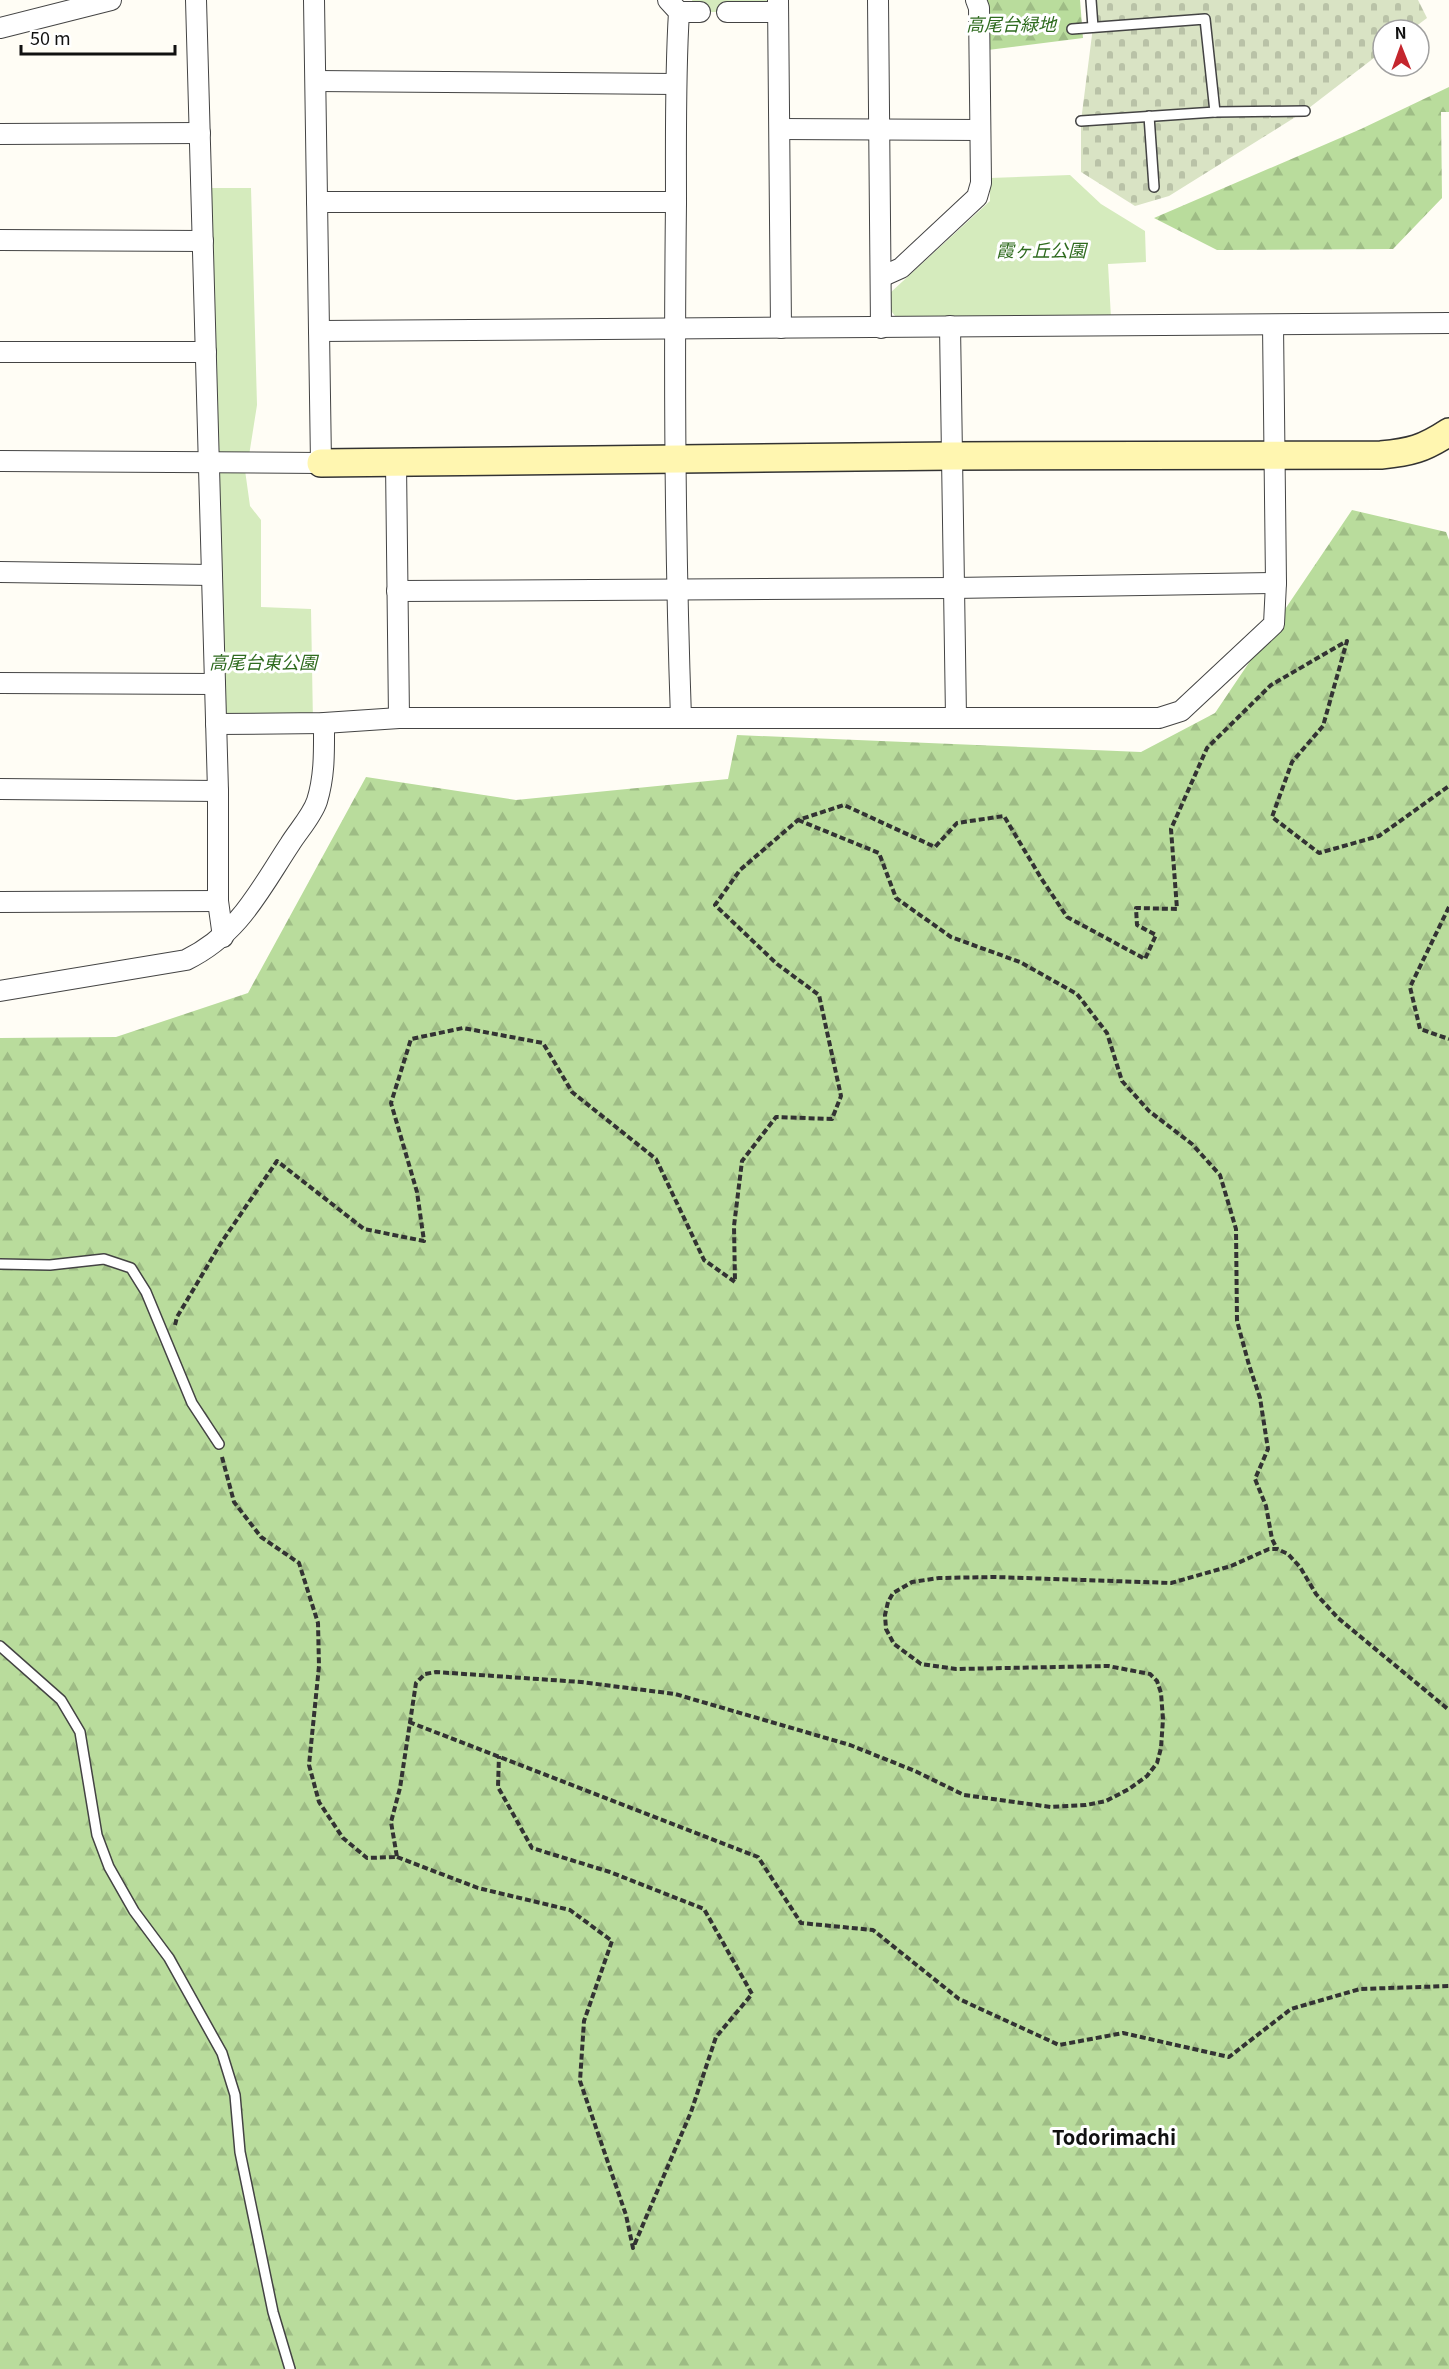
<svg xmlns="http://www.w3.org/2000/svg" width="1449" height="2369" font-family="Georgia,'Noto Sans JP',serif">
<defs>
<pattern id="forest-firs" width="22" height="20" patternUnits="userSpaceOnUse" patternTransform="scale(1.5)"><rect width="22" height="20" fill="#b9dc9c"/><path d="M5 1l3.5 6h-7zM16 11l3.5 6h-7z" fill="#9ebc85"/></pattern>
<pattern id="cemetery-stones" width="16" height="16" patternUnits="userSpaceOnUse" patternTransform="scale(1.5)"><rect width="16" height="16" fill="#d9e3c4"/><path d="M2 7V4a2 2 0 0 1 4 0v3zM10 15v-3a2 2 0 0 1 4 0v3z" fill="#b9c2a7"/></pattern>
</defs>
<rect width="100%" height="100%" fill="#fffdf5"/>
<g fill="url(#forest-firs)">
<polygon points="985,0 1080,0 1083,38 988,50"/>
<polygon points="1449,87 1449,112 1441,112 1442,198 1393,249 1217,250 1154,218 1361,129"/>
<polygon points="1352,510 1446,532 1449,540 1449,2369 0,2369 0,1038 116,1037 248,993 366,777 516,800 728,779 737,735 1141,752 1215,713"/>
</g>
<polygon fill="url(#cemetery-stones)" points="1091,0 1418,0 1427,18 1411,30 1383,30 1383,51 1305,111 1169,196 1135,206 1081,172 1081,121 1093,27"/>
<g fill="#d5ebbd">
<polygon points="692,0 778,0 778,12 696,12"/>
<polygon points="1070,175 1101,204 1145,231 1146,262 1108,264 1111,318 898,320 889,308 890,293 990,201 990,178"/>
<polygon points="202,188 251,188 257,405 248,462 244,463 250,506 261,520 261,607 311,609 313,723 216,724"/>
</g>
<g fill="none" stroke-linecap="round" stroke-linejoin="round">
<g stroke="#444" stroke-width="12">
<g id="lane">
<polyline points="1091,0 1093,27"/>
<polyline points="1072,29 1205,19 1215,112"/>
<polyline points="1149,116 1154,187"/>
<polyline points="1081,121 1215,112 1305,111"/>
<polyline points="0,1264 50,1265 104,1259 131,1268 146,1292 192,1403 219,1444"/>
<polyline points="0,1646 61,1700 80,1732 97,1835 109,1867 134,1911 169,1958 222,2053 235,2095 240,2152 273,2312 290,2369"/>
</g>
</g>
<g stroke="#444" stroke-width="22">
<g id="street">
<polyline points="196,0 218,791 218,901 223,937"/>
<path d="M 668,0 L 679,12 C 675,76 676,139 676,203 C 674,375 675,546 681,718"/>
<polyline points="778,0 781,328"/>
<polyline points="878,0 881,328"/>
<polyline points="679,12 700,12"/>
<polyline points="727,12 778,12"/>
<polyline points="0,28 111,0"/>
<polyline points="316,81 675,84"/>
<polyline points="780,129 980,130"/>
<polyline points="0,134 200,133"/>
<polyline points="317,202 676,202"/>
<polyline points="0,240 203,241"/>
<polyline points="881,277 901,268 977,197 981,183 979,8 976,0"/>
<polyline points="950,326 956,717"/>
<polyline points="319,331 1449,323"/>
<polyline points="0,352 206,352"/>
<polyline points="0,461 321,463 314,0"/>
<polyline points="396,463 399,718"/>
<polyline points="0,572 212,575"/>
<polyline points="397,591 953,588 1276,583"/>
<polyline points="0,683 215,684"/>
<polyline points="216,724 324,723 399,718 1159,718 1181,711 1274,624 1276,583 1273,325"/>
<polyline points="0,789 218,791"/>
<polyline points="0,902 218,901"/>
<path d="M 0,991 L 186,960 C 239,934 259,891 290,844 C 298,831 312,816 317,801 C 325,775 324,750 324,723"/>
</g>
</g>
<g stroke="#333" stroke-width="30">
<path id="secondary" d="M 321,463 L 952,456 L 1381,455 C 1411,452 1423,449 1449,432"/>
</g>
<g stroke="#333" stroke-width="4" stroke-dasharray="6 3" stroke-linecap="butt">
<polyline points="798,820 879,853 896,898 951,937 1020,962 1077,994 1107,1033 1122,1081 1149,1111 1192,1144 1220,1175 1236,1229 1237,1321 1249,1365 1260,1398 1268,1449 1255,1479 1266,1506 1272,1539 1277,1549"/>
<polyline points="1449,907 1410,987 1420,1029 1449,1039"/>
<polyline points="175,1325 177,1317 221,1243 277,1161 364,1229 424,1241 417,1192 391,1103 411,1039 463,1028 543,1043 572,1092 656,1159 704,1260 735,1282 734,1226 742,1161 776,1117 832,1119 841,1096 819,995 777,964 715,905 740,870 798,820 844,805 935,847 957,823 1004,816 1041,878 1067,917 1145,959 1156,935 1137,925 1136,908 1177,909 1171,829 1207,748 1271,685 1347,641 1323,726 1292,762 1272,817 1319,853 1379,836 1449,786"/>
<polyline points="222,1457 234,1502 261,1537 299,1563 318,1623 319,1666 309,1765 319,1802 343,1838 367,1858 397,1857 391,1822 400,1788 416,1683 425,1674 436,1672 581,1682 675,1694 850,1745 915,1771 964,1795 1051,1807 1086,1805 1106,1801 1129,1789 1147,1776 1157,1763 1161,1748 1163,1719 1161,1693 1157,1681 1150,1674 1108,1666 956,1669 921,1664 894,1644 886,1629 885,1615 888,1602 893,1593 912,1582 939,1578 995,1577 1171,1583 1231,1566 1269,1549 1277,1549 1288,1554 1300,1567 1316,1594 1338,1618 1449,1710"/>
<polyline points="409,1722 758,1857 801,1923 873,1930 959,1999 1059,2045 1123,2033 1229,2057 1291,2009 1360,1989 1449,1986"/>
<polyline points="397,1857 478,1888 570,1910 612,1941 584,2021 580,2081 626,2215 633,2248 691,2112 716,2037 752,1994 704,1909 610,1872 532,1848 498,1787 499,1756"/>
</g>
<use href="#lane" stroke="#fff" stroke-width="9"/>
<use href="#street" stroke="#fff" stroke-width="20"/>
<use href="#secondary" stroke="#fff6b0" stroke-width="27"/>
</g>
<g text-anchor="middle" dominant-baseline="central" stroke-width="6" stroke-linejoin="round" paint-order="stroke">
<g font-size="18" font-style="italic" fill="#2f6b1f" stroke="#fff">
<text x="1011" y="23">高尾台緑地</text>
<text x="1041" y="249">霞ヶ丘公園</text>
<text x="263" y="661">高尾台東公園</text>
</g>
<g font-size="20" font-weight="bold" fill="#111" stroke="#fff">
<text x="1114" y="2136">Todorimachi</text>
</g>
</g>
<g transform="translate(1401 48) rotate(359)"><circle r="28" fill="#ffffff" stroke="#a0a0a0" stroke-width="1.5"/>
<path d="M0-4.5L10 22L0 15L-10 22Z" fill="#c4262e"/>
<text y="-9" font-size="16" font-weight="bold" text-anchor="middle" fill="#111111">N</text>
</g>
<path d="M21 45v9h154v-9" fill="none" stroke="#111111" stroke-width="3"/>
<text x="30" y="45" font-size="18" fill="#111111" stroke="#ffffff" stroke-width="4.5" paint-order="stroke">50 m</text>
</svg>
